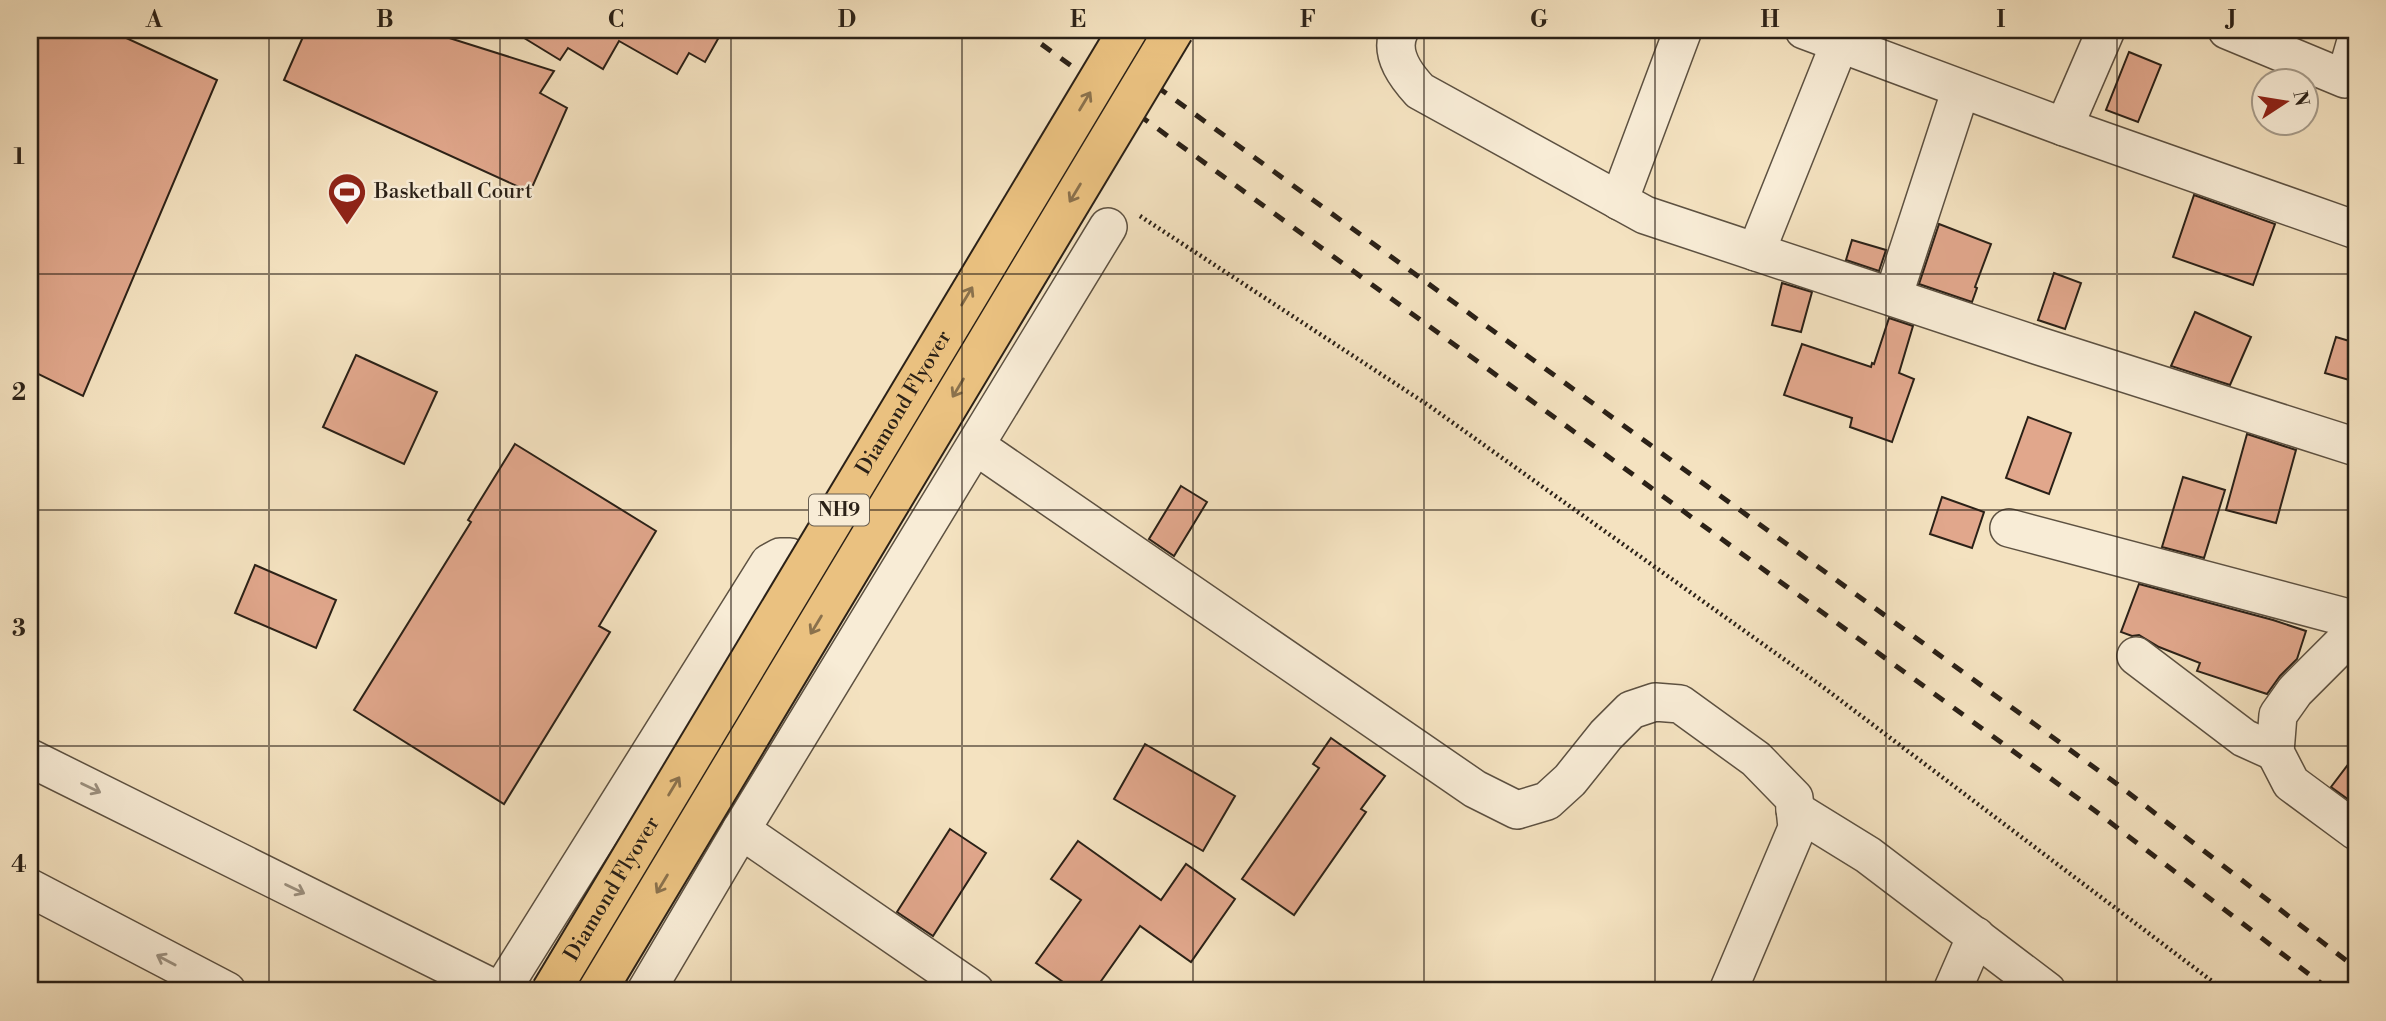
<svg xmlns="http://www.w3.org/2000/svg" width="2386" height="1021" font-family="'Libre Bodoni',serif">
<rect width="100%" height="100%" fill="#f4e2c0"/>
<filter id="stains"><feTurbulence type="fractalNoise" baseFrequency=".00286" numOctaves="4"/><feColorMatrix values="0 0 0 0 .2 0 0 0 0 .09 0 0 0 0 .02 0 0 0 .5 -.17"/></filter>
<radialGradient id="worn" r=".72"><stop offset=".6" stop-color="#630" stop-opacity="0"/><stop offset="1" stop-color="#630" stop-opacity=".3"/></radialGradient>
<g fill="#e1a78c" stroke="#2b2117" stroke-width="2">
<polygon points="39,30 109,30 217,80 83,396 30,370 30,49"/>
<polygon points="306,30 424,30 554,71 540,93 567,108 530,192 284,80"/>
<polygon points="511,30 723,30 705,62 689,53 677,74 619,41 603,69 568,48 560,60"/>
<polygon points="2129,52 2161,65 2138,122 2106,110"/>
<polygon points="2194,195 2275,224 2253,285 2173,257"/>
<polygon points="1939,224 1991,244 1975,287 1977,288 1972,302 1919,284"/>
<polygon points="1852,240 1886,250 1879,271 1846,260"/>
<polygon points="2054,273 2081,283 2065,329 2038,320"/>
<polygon points="1782,283 1812,292 1801,332 1772,325"/>
<polygon points="2195,312 2251,337 2230,385 2171,366"/>
<polygon points="1889,318 1913,326 1899,373 1914,379 1892,442 1850,427 1852,418 1784,395 1802,344 1871,367 1872,363 1874,364"/>
<polygon points="2336,337 2356,343 2356,382 2325,373"/>
<polygon points="356,355 437,392 404,464 323,427"/>
<polygon points="2028,417 2071,433 2049,494 2006,478"/>
<polygon points="2247,434 2296,450 2276,523 2226,510"/>
<polygon points="515,444 656,531 599,626 610,632 504,804 354,710 471,522 468,520"/>
<polygon points="2183,477 2225,490 2204,558 2162,547"/>
<polygon points="1181,486 1207,502 1174,556 1149,539"/>
<polygon points="1942,497 1984,512 1972,548 1930,534"/>
<polygon points="255,565 336,600 316,648 235,613"/>
<polygon points="2139,584 2273,620 2306,631 2297,659 2280,676 2267,694 2197,671 2200,663 2159,647 2139,635 2132,636 2121,632"/>
<polygon points="1331,738 1385,776 1361,809 1366,812 1294,915 1242,879 1319,768 1313,764"/>
<polygon points="1145,744 1235,796 1203,851 1114,799"/>
<polygon points="2356,754 2356,805 2331,787"/>
<polygon points="950,829 986,853 933,936 897,912"/>
<polygon points="1078,841 1161,900 1186,864 1235,899 1191,962 1140,926 1094,991 1076,991 1036,963 1081,900 1051,879"/>
</g>
<g fill="none" stroke-linecap="round" stroke-linejoin="round">
<g stroke="#5d5141" stroke-width="40">
<g id="minor">
<path d="M 1400,30 C 1388,52 1405,75 1420,91 L 1645,215 L 2039,346 L 2356,447"/>
<polyline points="1804,30 2064,127 2356,230"/>
<polyline points="2227,30 2345,79 2356,41"/>
<polyline points="2064,127 2106,30"/>
<polyline points="1619,201 1683,30"/>
<polyline points="1756,252 1845,30"/>
<polyline points="1893,297 1961,89"/>
<polyline points="976,446 1475,789 1517,810 1547,801 1570,780 1606,735 1631,710 1655,702 1680,704 1756,759 1794,798 1797,828 1728,991"/>
<polyline points="2009,528 2356,620"/>
<polyline points="2356,630 2295,691 2278,715 2275,752 2291,783 2356,831"/>
<polyline points="2136,656 2244,738 2275,752"/>
<polyline points="30,758 499,991"/>
<polyline points="1795,810 1868,855 2047,991"/>
<polyline points="741,830 975,991"/>
<polyline points="30,888 227,991"/>
<polyline points="501,991 769,563 780,557 790,557 831,583"/>
<polyline points="646,991 741,830 1108,227"/>
<polyline points="1952,991 1976,936"/>
</g>
</g>
<polyline stroke="#2b2117" stroke-width="4.5" stroke-dasharray="2 3.5" stroke-linecap="butt" points="1140,216 1428,405 1823,687 2225,991"/>
<use href="#minor" stroke="#f8ecd6" stroke-width="37"/>
<g stroke="#2b2117" stroke-width="5" stroke-dasharray="12 12" stroke-linecap="butt">
<polyline points="1022,30 2094,810 2331,991"/>
<polyline points="1079,30 2117,784 2356,968"/>
</g>
<g stroke="#2b2117" stroke-width="42" stroke-linecap="butt">
<g id="highway-bridge">
<path id="s1" d="M 551,991 L 1128,30"/>
<polyline points="597,991 1174,30"/>
</g>
</g>
<use href="#highway-bridge" stroke="#eac180" stroke-width="38"/>
</g>
<defs><path id="oneway-shaft" d="M-6 0H5M1.5-3L5.5 0L1.5 3" fill="none" stroke-width="1.6" stroke-linecap="round" stroke-linejoin="round" transform="scale(1.75)"/></defs>
<g stroke="#8a714c">
<use href="#oneway-shaft" transform="translate(1085 101) rotate(-59)"/>
<use href="#oneway-shaft" transform="translate(1075 193) rotate(121)"/>
<use href="#oneway-shaft" transform="translate(967 296) rotate(-59)"/>
<use href="#oneway-shaft" transform="translate(958 388) rotate(121)"/>
<use href="#oneway-shaft" transform="translate(816 625) rotate(121)"/>
<use href="#oneway-shaft" transform="translate(674 786) rotate(-59)"/>
<use href="#oneway-shaft" transform="translate(662 884) rotate(121)"/>
</g>
<g stroke="#9c9180">
<use href="#oneway-shaft" transform="translate(91 788) rotate(26)"/>
<use href="#oneway-shaft" transform="translate(295 889) rotate(26)"/>
<use href="#oneway-shaft" transform="translate(166 960) rotate(-152)"/>
</g>
<path fill="none" stroke="#2b2117" stroke-width="2" stroke-opacity="0.55" d="M 269,30 L 269,991M 500,30 L 500,991M 731,30 L 731,991M 962,30 L 962,991M 1193,30 L 1193,991M 1424,30 L 1424,991M 1655,30 L 1655,991M 1886,30 L 1886,991M 2117,30 L 2117,991M 30,274 L 2356,274M 30,510 L 2356,510M 30,746 L 2356,746"/>
<defs>
<g id="stadium-pin" transform="scale(2.0125)"><path d="M0 17L-7.5 6A9.5 9.5 0 1 1 7.5 6Z" fill="#8f2418" stroke="#f8ecd6"/><path d="M0-5a6.5 5 0 1 0 0 10a6.5 5 0 1 0 0-10ZM-3.5-1.8h7v3.6h-7Z" fill="#fff"/></g>
</defs>
<g fill-rule="evenodd">
<use href="#stadium-pin" x="347" y="192"/>
</g>
<g text-anchor="middle" dominant-baseline="central" stroke-width="5" stroke-linejoin="round" paint-order="stroke">
<rect fill="#f8ecd6" stroke="#685e50" stroke-width="2" x="809" y="494.5" width="60" height="31" rx="5"/>
<g font-size="19" font-weight="bold" fill="#2b2117">
<text x="839" y="510">NH9</text>
</g>
<g font-size="21" fill="#2b2117" stroke="#f8ecd6" text-anchor="start">
<text x="374" y="192">Basketball Court</text>
</g>
<g font-size="21" fill="#2b2117" stroke="#f8ecd6">
<text stroke="none"><textPath href="#s1" startOffset="686">Diamond Flyover</textPath></text>
<text stroke="none"><textPath href="#s1" startOffset="119">Diamond Flyover</textPath></text>
</g>
</g>
<rect width="2386" height="1021" fill="none" stroke="#f4e2c0" stroke-width="77"/>
<g transform="translate(2285 102) rotate(78)"><circle r="33" fill="#f8ecd6" stroke="#a69b8a" stroke-width="2"/>
<path d="M0-5L12 26L0 18L-12 26Z" fill="#8f2418"/>
<text y="-10" font-size="19" font-weight="bold" text-anchor="middle" fill="#2b2117">N</text>
</g>
<rect x="38" y="38" width="2310" height="944" fill="none" stroke="#2b2117" stroke-width="2.5"/>
<g font-size="23" text-anchor="middle" font-weight="bold" fill="#2b2117">
<text x="154" y="27">A</text>
<text x="385" y="27">B</text>
<text x="616" y="27">C</text>
<text x="847" y="27">D</text>
<text x="1078" y="27">E</text>
<text x="1308" y="27">F</text>
<text x="1539" y="27">G</text>
<text x="1770" y="27">H</text>
<text x="2001" y="27">I</text>
<text x="2232" y="27">J</text>
<text x="19" y="164">1</text>
<text x="19" y="400">2</text>
<text x="19" y="636">3</text>
<text x="19" y="872">4</text>
</g>
<rect width="100%" height="100%" filter="url(#stains)"/>
<rect width="100%" height="100%" fill="url(#worn)"/>
</svg>
